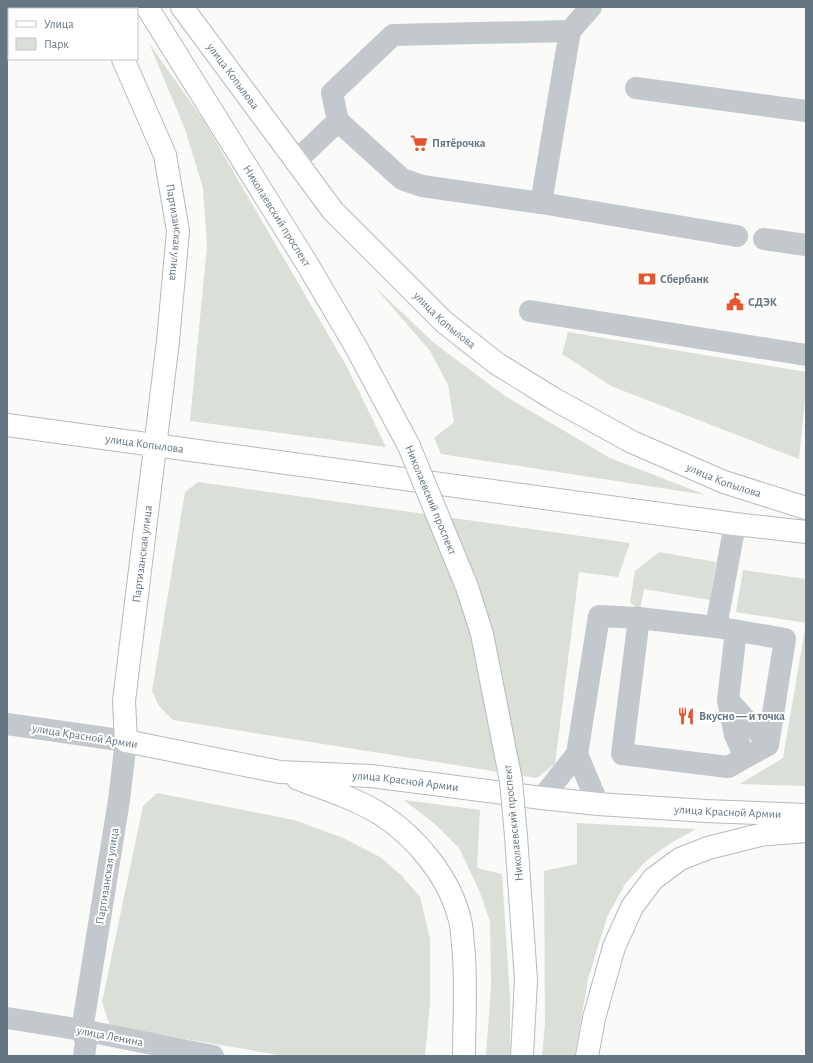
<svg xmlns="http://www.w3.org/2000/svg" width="813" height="1063" font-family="'Alegreya Sans',sans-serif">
<rect width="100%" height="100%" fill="#fafaf8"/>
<g fill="#dadfd7">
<polygon points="149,43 205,123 347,367 386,447 190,421 207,246 203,188 185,129"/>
<polygon points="373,285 434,343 505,396 610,458 706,495 441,454 434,438 454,422 448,385 430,351"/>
<polygon points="568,332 806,372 806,389 799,459 611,386 562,354"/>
<polygon points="198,482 630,543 618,577 579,572 555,764 537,778 173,720 159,706 152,691 185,492"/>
<polygon points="659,552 716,562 710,600 644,589 640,611 630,602 635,571"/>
<polygon points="743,570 806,579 806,786 740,784 783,758 806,623 736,612"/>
<polygon points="157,793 294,820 341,837 380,857 402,876 420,897 430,939 430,1003 425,1056 285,1056 110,1026 102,1002 143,806"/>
<polygon points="404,800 480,810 477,868 502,874 510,997 510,1056 486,1056 491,986 490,921 479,890 459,848 436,825"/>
<polygon points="577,823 696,829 669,844 646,861 625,884 607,917 588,979 575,1056 542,1056 545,1024 544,871 577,864"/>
</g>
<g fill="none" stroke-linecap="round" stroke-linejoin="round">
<g stroke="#b5babe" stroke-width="24">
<g id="major">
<polyline points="91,7 92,9"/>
<path id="s1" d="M 147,7 L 306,262 L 356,347 L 409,446"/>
<path id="s2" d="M 182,7 L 333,211 L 444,322 L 496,363 L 554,399 L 632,442 L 724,482 L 806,508"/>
<path id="s3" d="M 123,59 L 165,155 L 178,231 L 168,341 L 124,701 L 126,741 L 280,772 L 371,776 L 542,798 L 598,804 L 706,811 L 806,815"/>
<path id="s4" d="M 7,425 L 735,524 L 806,532"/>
<path d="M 298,779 C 326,789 356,799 382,815 C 417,838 450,878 460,920 C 462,927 462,936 463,944 C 467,981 464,1019 464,1056"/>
<polyline points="516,836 526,980 522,1056"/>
<polyline points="587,1056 594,1018 614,947 632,907 653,879 680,859 708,848 760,835 806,831"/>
</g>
</g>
<g stroke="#c3c8cc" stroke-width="22">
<polyline points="636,88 806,111"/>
<polyline points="338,121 402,179 422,186 541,203 737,236"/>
<polyline points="295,162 338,121 332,93 393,35 570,31 591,7"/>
<polyline points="541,203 570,31"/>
<polyline points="764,239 806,245"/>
<polyline points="530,311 806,355"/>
<polyline points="639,618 622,754 728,767 768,745 785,639 716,627"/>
<polyline points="736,631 728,700 735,735 745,757"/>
<polyline points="729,701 753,728 768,739"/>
<polyline points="7,724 126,741 119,800 82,1030 86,1042 84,1056"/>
<polyline points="577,754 598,804"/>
<polyline points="542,798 577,754 599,616 639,618 716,627 735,524"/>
<polyline points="7,1018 82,1030 213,1056"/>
</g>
<use href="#major" stroke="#fff" stroke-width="22"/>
<g stroke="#b5babe" stroke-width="24" stroke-linecap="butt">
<g id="major-bridge">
<path id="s5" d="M 409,446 L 467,587 L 482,634 L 511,781 L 516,836"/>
</g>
</g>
<use href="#major-bridge" stroke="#fff" stroke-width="22"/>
</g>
<defs>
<g id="supermarket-bare" transform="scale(1.38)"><path d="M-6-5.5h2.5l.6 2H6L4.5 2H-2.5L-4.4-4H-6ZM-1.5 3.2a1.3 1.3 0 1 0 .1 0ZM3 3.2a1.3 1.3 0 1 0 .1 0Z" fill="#e4572e" stroke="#fff" stroke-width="2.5" paint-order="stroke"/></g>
<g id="bank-bare" transform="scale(1.38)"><path d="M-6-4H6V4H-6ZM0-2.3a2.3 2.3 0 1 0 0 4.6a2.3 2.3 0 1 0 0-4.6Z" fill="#e4572e" stroke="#fff" stroke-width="2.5" paint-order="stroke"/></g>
<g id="civic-bare" transform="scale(1.38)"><path d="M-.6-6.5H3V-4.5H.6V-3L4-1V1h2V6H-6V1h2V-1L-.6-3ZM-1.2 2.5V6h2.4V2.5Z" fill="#e4572e" stroke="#fff" stroke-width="2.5" paint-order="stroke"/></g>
<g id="restaurant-bare" transform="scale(1.38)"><path d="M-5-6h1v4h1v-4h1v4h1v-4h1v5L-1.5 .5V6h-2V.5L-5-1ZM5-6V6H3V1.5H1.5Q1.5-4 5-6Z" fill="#e4572e" stroke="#fff" stroke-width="2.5" paint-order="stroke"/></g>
</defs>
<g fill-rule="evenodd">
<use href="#supermarket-bare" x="419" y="143"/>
<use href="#bank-bare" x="647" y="279"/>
<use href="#civic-bare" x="735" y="302"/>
<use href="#restaurant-bare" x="686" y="716"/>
</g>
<g text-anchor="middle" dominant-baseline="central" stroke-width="4" stroke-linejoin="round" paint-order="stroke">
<g font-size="12" fill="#657683" stroke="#fff">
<text stroke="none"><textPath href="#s2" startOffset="86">улица Копылова</textPath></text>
<text stroke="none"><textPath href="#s1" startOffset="246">Николаевский проспект</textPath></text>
<text stroke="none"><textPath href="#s3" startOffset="183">Партизанская улица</textPath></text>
<text stroke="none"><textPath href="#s2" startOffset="410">улица Копылова</textPath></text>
<text stroke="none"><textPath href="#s4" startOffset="139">улица Копылова</textPath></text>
<text stroke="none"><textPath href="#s2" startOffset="734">улица Копылова</textPath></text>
<text stroke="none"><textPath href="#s5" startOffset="58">Николаевский проспект</textPath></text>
<text transform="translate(142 554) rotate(-83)">Партизанская улица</text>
<text transform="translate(85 736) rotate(9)">улица Красной Армии</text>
<text stroke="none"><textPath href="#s3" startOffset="978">улица Красной Армии</textPath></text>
<text stroke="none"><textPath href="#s3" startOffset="1302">улица Красной Армии</textPath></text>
<text transform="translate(513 823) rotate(-96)">Николаевский проспект</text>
<text transform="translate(107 876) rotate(-81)">Партизанская улица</text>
<text transform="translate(110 1036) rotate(11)">улица Ленина</text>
</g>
<g font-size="12" font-weight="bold" fill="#657683" stroke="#fff" text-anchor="start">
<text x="432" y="143">Пятёрочка</text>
<text x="660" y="279">Сбербанк</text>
<text x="748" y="302">СДЭК</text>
<text x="699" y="716">Вкусно — и точка</text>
</g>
</g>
<rect width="813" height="1063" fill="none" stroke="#657683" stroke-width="16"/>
<rect x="8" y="8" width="130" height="52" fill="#ffffff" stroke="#c1c8cd"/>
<rect x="16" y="21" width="20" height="6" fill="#ffffff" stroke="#c1c8cd"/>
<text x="44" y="28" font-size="12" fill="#657683">Улица</text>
<rect x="16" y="38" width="20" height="12" fill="#dadfd7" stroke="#c1c8cd"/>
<text x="44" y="48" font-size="12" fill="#657683">Парк</text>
</svg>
